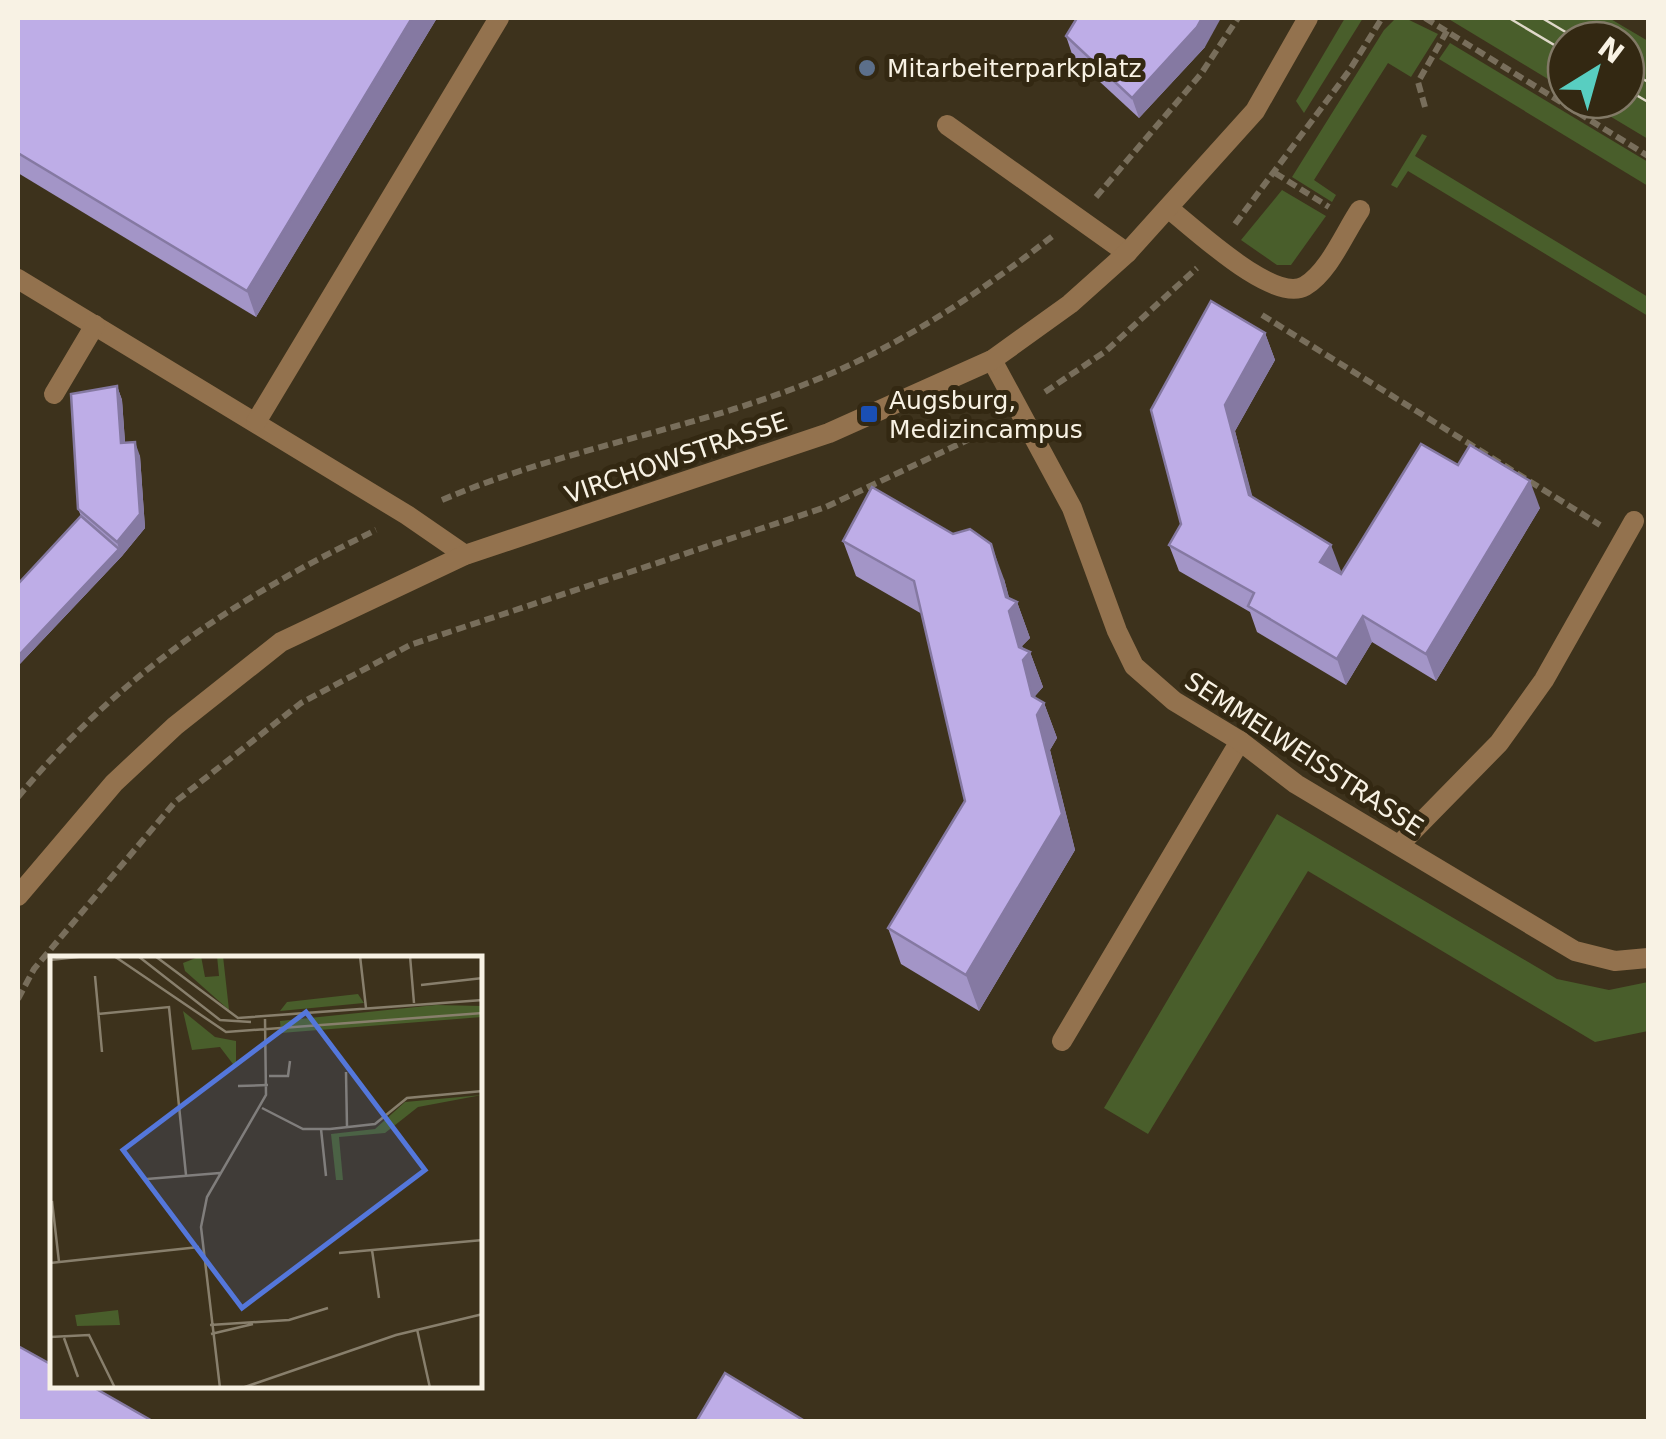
<svg xmlns="http://www.w3.org/2000/svg" width="1666" height="1439" font-family="'DejaVu Sans',sans-serif">
<rect width="100%" height="100%" fill="#3d321c"/>
<g fill="#495e2b">
<polygon points="1345,18 1363,18 1304,113 1296,101"/>
<polygon points="1405,18 1438,34 1411,77 1388,63 1314,180 1336,195 1332,202 1292,177 1384,30 1394,20"/>
<polygon points="1447,18 1609,18 1648,41 1648,139 1583,100 1626,100 1626,40 1566,40 1566,90"/>
<polygon points="1450,43 1648,162 1648,186 1439,59"/>
<polygon points="1422,134 1427,136 1415,156 1648,297 1648,316 1408,171 1397,188 1391,185"/>
<polygon points="1282,190 1326,216 1291,265 1277,265 1241,240"/>
<polygon points="1277,814 1557,979 1609,990 1648,982 1648,1031 1595,1042 1308,871 1148,1134 1104,1108"/>
</g>
<g fill="none" stroke-linecap="round" stroke-linejoin="round">
<g stroke="#786e5b" stroke-width="6" stroke-dasharray="10 5" stroke-linecap="butt">
<polyline points="1425,18 1648,156"/>
<polyline points="1425,107 1418,82 1447,31"/>
<polyline points="1275,173 1329,207"/>
<polyline points="1096,197 1201,74 1238,18"/>
<polyline points="1235,224 1349,71 1382,18"/>
<polyline points="1262,315 1600,525"/>
<polyline points="1045,392 1106,351 1197,268"/>
<path d="M 442,500 C 561,449 692,430 813,381 C 900,346 980,293 1054,235"/>
<path d="M 18,797 C 120,674 234,599 376,530"/>
<polyline points="18,999 34,969 175,802 301,703 410,645 826,507 993,428"/>
</g>
<g stroke="#93724e" stroke-width="20">
<polyline points="947,125 1127,253"/>
<path d="M 1168,208 C 1194,228 1273,304 1305,286 C 1329,272 1345,232 1360,210"/>
<polyline points="18,279 407,515 465,555"/>
<polyline points="54,394 95,325"/>
<polyline points="256,422 499,18"/>
<polyline points="1399,845 1499,743 1544,680 1634,521"/>
<polyline points="1062,1041 1240,741"/>
</g>
<g stroke="#93724e" stroke-width="20">
<polyline points="992,360 1072,508 1117,631 1134,666 1174,701 1240,741 1296,784 1575,951 1615,961 1648,958"/>
<polyline points="18,896 114,783 175,726 281,642 465,555 829,433 992,360 1070,304 1127,253 1255,111 1308,18"/>
</g>
<g stroke="#dfd8c9" stroke-width="2.5">
<polyline points="1509,18 1566,52"/>
<polyline points="1542,18 1579,40"/>
<polyline points="1626,69 1648,82"/>
<polyline points="1626,89 1648,102"/>
</g>
</g>
<g fill="#a395c7">
<polygon points="18,18 437,18 256,317 18,173"/>
<polygon points="1066,36 1205,47 1139,118 1073,57"/>
<polygon points="1265,333 1275,360 1235,431 1252,497 1341,571 1339,573 1341,574 1458,465 1540,508 1436,681 1372,642 1346,685 1257,632 1250,612 1179,571 1169,545 1181,524"/>
<polygon points="117,386 122,400 125,442 140,456 145,528 122,556 18,666 81,516 78,509"/>
<polygon points="843,541 1004,579 1009,598 1017,602 1030,638 1022,646 1023,648 1030,652 1043,687 1035,696 1036,698 1044,703 1057,738 1050,750 1075,850 979,1011 901,964 888,928 965,801 922,614 856,576"/>
</g>
<g fill="#8579a2">
<polygon points="412,18 437,18 256,317 247,291"/>
<polygon points="1202,18 1221,18 1205,47 1139,118 1132,98"/>
<polygon points="1265,333 1275,360 1235,431 1259,521 1249,495 1225,405"/>
<polygon points="117,386 122,400 126,457 121,443"/>
<polygon points="135,442 140,456 145,528 122,556 18,666 18,656 119,549 117,542"/>
<polygon points="1530,481 1540,508 1436,681 1426,654"/>
<polygon points="991,544 1004,579 1012,608 1017,602 1030,638 1022,646 1025,657 1030,652 1043,687 1035,696 1039,711 1044,703 1057,738 1050,750 1075,850 979,1011 966,975 1032,696"/>
<polygon points="1331,545 1341,571 1330,588 1320,562"/>
<polygon points="1363,616 1372,642 1346,685 1337,659"/>
</g>
<g fill="#beade7" stroke="#8579a2" stroke-width="2.5">
<polygon points="18,18 412,18 247,291 18,153"/>
<polygon points="1077,18 1202,18 1197,27 1132,98 1066,36"/>
<polygon points="1211,301 1265,333 1225,405 1249,495 1331,545 1320,562 1341,574 1421,444 1458,465 1470,445 1530,481 1426,654 1363,616 1337,659 1248,606 1254,593 1169,545 1181,524 1151,410"/>
<polygon points="117,386 121,443 135,442 140,514 117,542 78,509 71,394"/>
<polygon points="872,487 953,534 970,529 991,544 1006,597 1017,602 1009,611 1019,647 1030,652 1023,660 1032,696 1044,703 1037,715 1062,814 966,975 888,928 965,801 914,581 843,541"/>
<polygon points="81,516 119,549 18,656 18,584"/>
<polygon points="18,1346 52,1365 52,1386 91,1386 154,1422 18,1422"/>
<polygon points="725,1373 803,1420 802,1422 696,1422"/>
</g>
<circle fill="#5c6f8a" stroke="#332812" stroke-width="4" cx="867" cy="68" r="10"/>
<rect fill="#1a4fb4" stroke="#332812" stroke-width="4" x="859" y="404" width="20" height="20" rx="5"/>
<g text-anchor="middle" dominant-baseline="central" stroke-width="10" stroke-linejoin="round" paint-order="stroke">
<g font-size="25" fill="#f8f2e4" stroke="#332812" text-anchor="start">
<text x="887" y="68">Mitarbeiterparkplatz</text>
<text x="889" y="400">Augsburg,<tspan x="889" dy="29">Medizincampus</tspan></text>
</g>
<g font-size="25" fill="#f8f2e4" stroke="#332812">
<text transform="translate(676 458) rotate(-19)">VIRCHOWSTRASSE</text>
<text transform="translate(1304 754) rotate(33)">SEMMELWEISSTRASSE</text>
</g>
</g>
<g transform="translate(50 956)">
<rect width="432" height="432" fill="#3d321c"/>
<path d="M 151,0 L 155,21 L 169,20 L 167,0 L 173,0 L 179,54 L 135,15 L 133,7 ZM 308,38 L 314,47 L 230,55 L 237,46 ZM 386,49 L 432,50 L 432,61 L 231,77 L 230,65 ZM 133,55 L 165,81 L 186,85 L 186,112 L 170,91 L 142,94 ZM 432,139 L 368,151 L 335,177 L 289,181 L 293,224 L 286,224 L 281,178 L 325,173 L 355,146 ZM 68,354 L 70,369 L 27,370 L 25,359 Z" fill="#495e2b"/>
<path fill="none" stroke="#887f6c" stroke-width="2.5" d="M 64,0 L 176,76 L 433,57M 88,0 L 170,64 L 201,66M 105,0 L 188,62 L 433,44M 310,0 L 316,52M 360,0 L 364,47M 0,4 L 37,0M 45,20 L 52,96M 371,29 L 433,22M 48,58 L 119,51 L 136,219M 296,116 L 297,171M 219,120 L 238,120 L 240,105M 188,130 L 218,129M 212,152 L 253,173 L 280,173 L 325,168 L 357,142 L 433,135M 271,173 L 276,220M 97,223 L 170,217M 2,245 L 9,306M 322,294 L 329,342M 289,297 L 433,284M 0,307 L 149,291M 160,369 L 239,364 L 278,352M 367,373 L 380,432M 161,378 L 203,368M 0,381 L 39,379 L 65,432M 14,382 L 28,421M 170,432 L 151,271 L 157,241 L 216,139 L 215,63M 192,432 L 346,379 L 433,358"/>
<path fill="#5477db" fill-opacity="0.15" stroke="#5477db" stroke-width="5" d="M 256,56 L 375,214 L 192,352 L 73,194 Z"/>
<rect width="432" height="432" fill="none" stroke="#f8f2e4" stroke-width="5"/>
</g>
<rect width="1666" height="1439" fill="none" stroke="#f8f2e4" stroke-width="40"/>
<g transform="translate(1596 70) rotate(37)"><circle r="48" fill="#332812" stroke="#827966" stroke-width="2.5"/>
<path d="M0-8L18 38L0 25L-18 38Z" fill="#58cec1"/>
<text y="-15" font-size="28" font-weight="bold" text-anchor="middle" fill="#f8f2e4">N</text>
</g>
</svg>
